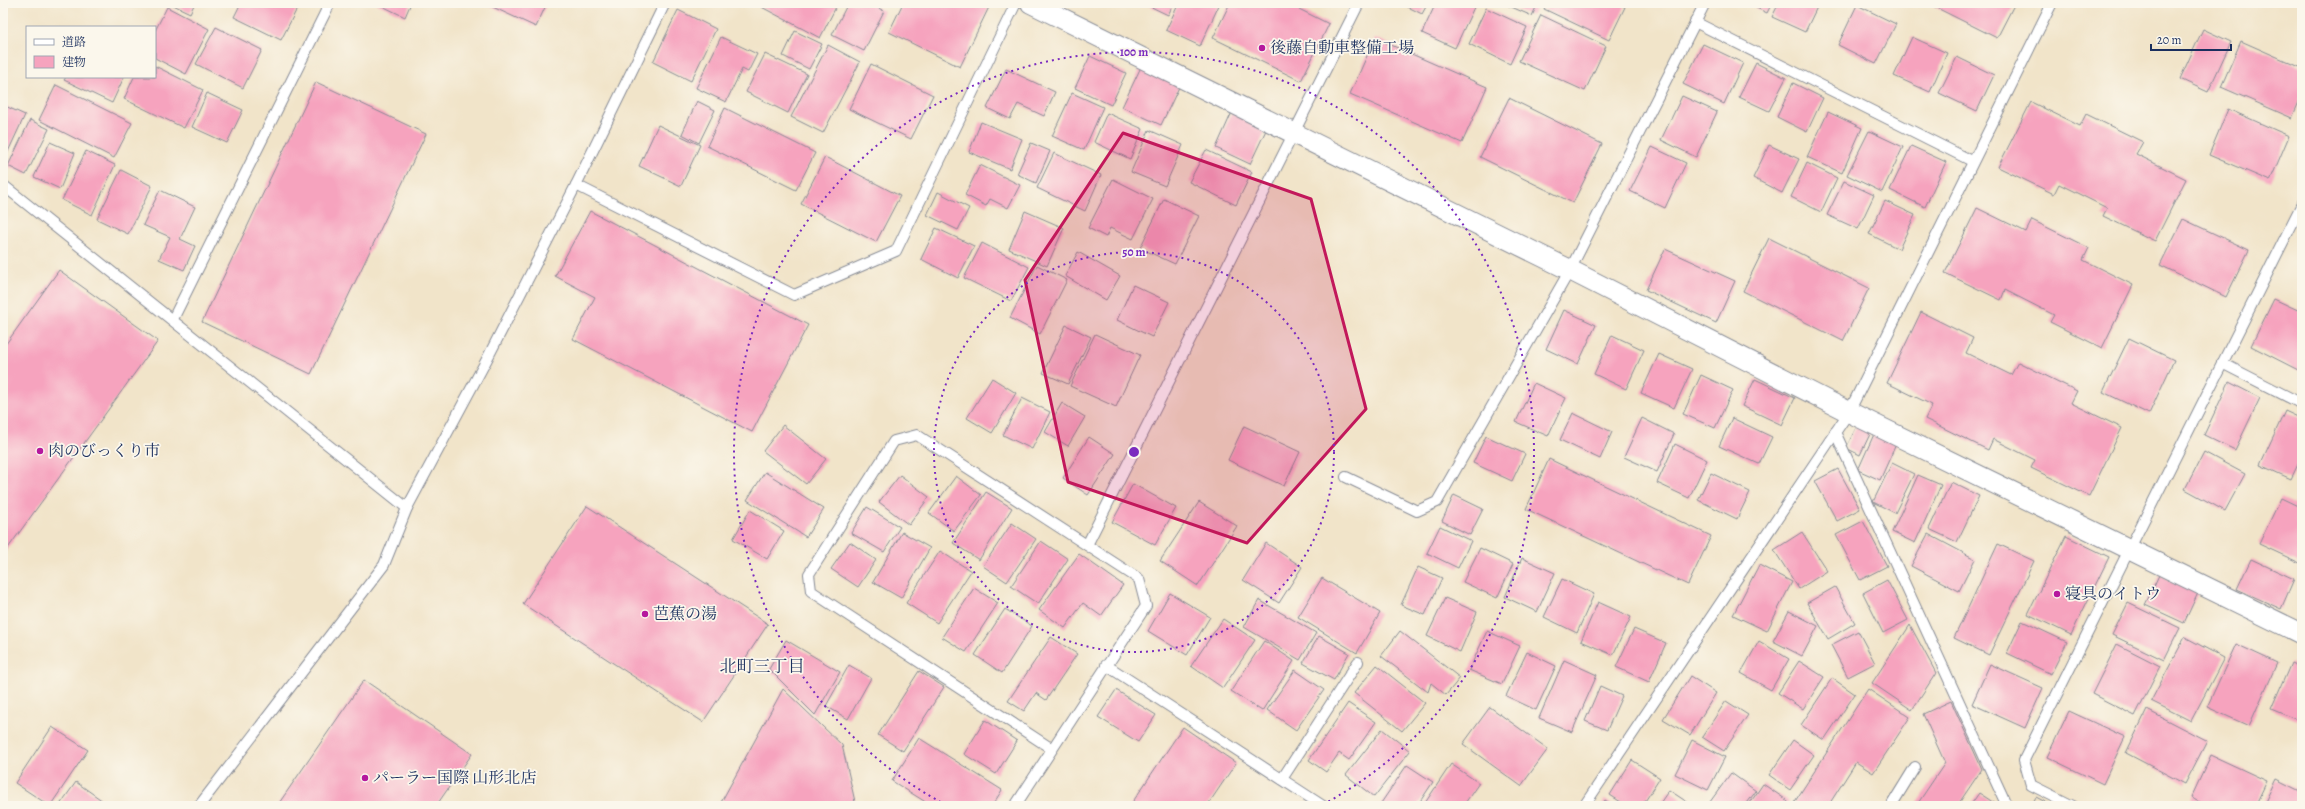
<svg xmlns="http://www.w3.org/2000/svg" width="2305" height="809" font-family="Alegreya,'Noto Serif JP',serif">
<rect width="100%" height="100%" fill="#fbf7ec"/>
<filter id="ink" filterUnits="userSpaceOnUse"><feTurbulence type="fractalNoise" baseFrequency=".025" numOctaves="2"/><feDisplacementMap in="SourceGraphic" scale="8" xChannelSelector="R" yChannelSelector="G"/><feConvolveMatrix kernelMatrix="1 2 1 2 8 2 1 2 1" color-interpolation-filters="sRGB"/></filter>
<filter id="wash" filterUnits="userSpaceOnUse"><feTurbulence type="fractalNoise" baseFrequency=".012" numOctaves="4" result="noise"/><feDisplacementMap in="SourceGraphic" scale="16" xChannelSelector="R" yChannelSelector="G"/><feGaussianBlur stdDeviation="0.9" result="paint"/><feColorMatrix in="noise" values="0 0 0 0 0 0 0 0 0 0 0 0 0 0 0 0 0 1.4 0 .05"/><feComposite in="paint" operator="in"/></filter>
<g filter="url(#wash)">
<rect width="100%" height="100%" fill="#f1e4c9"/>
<g id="blocks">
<g fill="#f6a3be">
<polygon points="169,3 195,3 190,13"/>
<polygon points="241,3 300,3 281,40 234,17"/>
<polygon points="376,3 411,3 405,17"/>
<polygon points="484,3 547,3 536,27"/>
<polygon points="754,3 838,3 820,38"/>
<polygon points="848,3 869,3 884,11 864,51 832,35"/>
<polygon points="903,3 991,3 960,67 889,32"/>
<polygon points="1143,3 1174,3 1168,15"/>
<polygon points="1179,3 1220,3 1200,46 1166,30"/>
<polygon points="1230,3 1287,3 1329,24 1301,81 1213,38"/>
<polygon points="1400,3 1428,3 1422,14"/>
<polygon points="1436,3 1476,3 1455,48 1422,33"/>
<polygon points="1508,3 1538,3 1532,16 1507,5"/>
<polygon points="1547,3 1617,3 1625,7 1609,40 1544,9"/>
<polygon points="1746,3 1772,3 1767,13"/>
<polygon points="1779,3 1819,3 1805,32 1772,17"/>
<polygon points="1927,3 2015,3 1997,38"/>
<polygon points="1857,5 1896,24 1876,64 1838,45"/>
<polygon points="167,7 209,29 186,74 155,58 155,31"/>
<polygon points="1486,8 1527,27 1510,64 1469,44"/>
<polygon points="678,10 716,29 691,81 653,62"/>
<polygon points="1541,15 1606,46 1585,91 1519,61"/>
<polygon points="216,27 262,50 243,88 196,64"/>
<polygon points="2203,29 2231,42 2208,92 2180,79"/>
<polygon points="795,31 822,44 809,69 783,56"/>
<polygon points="721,37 757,54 748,72 742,69 726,102 696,88"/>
<polygon points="1912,37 1947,53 1930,92 1894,76"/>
<polygon points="1375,38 1487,87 1462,143 1350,94"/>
<polygon points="2241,41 2302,68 2302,95 2292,118 2221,87"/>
<polygon points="1703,44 1743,63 1724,104 1683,84"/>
<polygon points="828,45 860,62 823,133 791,117"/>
<polygon points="765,54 807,74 788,113 746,92"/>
<polygon points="1090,56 1126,73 1111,105 1075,88"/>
<polygon points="1957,57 1994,75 1977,111 1939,93"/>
<polygon points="1756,63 1786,78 1769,111 1739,97"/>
<polygon points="871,64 933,95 911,139 849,109"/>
<polygon points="155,66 203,90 184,128 124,99 134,77 155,77"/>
<polygon points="1141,67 1180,85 1161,125 1122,107"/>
<polygon points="1006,69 1055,92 1044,116 1018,104 1010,119 987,108"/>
<polygon points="66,77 124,77 112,103 64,80"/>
<polygon points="316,82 426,134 311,374 202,322"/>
<polygon points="1793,83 1823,98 1807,132 1777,117"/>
<polygon points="56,85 132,123 114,158 39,120"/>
<polygon points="207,93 243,110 227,143 192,127"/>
<polygon points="1072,93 1103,107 1084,150 1052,136"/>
<polygon points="1682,96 1717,112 1696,157 1661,140"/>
<polygon points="1509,98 1602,144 1573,203 1480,157"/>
<polygon points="697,101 715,110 699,143 682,134"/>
<polygon points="2031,102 2080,126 2086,114 2143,142 2136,154 2186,179 2155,241 2103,216 2107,208 2059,184 2054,194 1998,167"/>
<polygon points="3,105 25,115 6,156 3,155"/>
<polygon points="725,108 815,153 796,190 707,146"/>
<polygon points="2228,109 2289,136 2270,181 2209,155"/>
<polygon points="1232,112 1267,128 1250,164 1216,148"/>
<polygon points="1828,112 1862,128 1842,173 1807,157"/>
<polygon points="1107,113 1143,129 1130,159 1094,142"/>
<polygon points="30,120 49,129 26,175 8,166"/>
<polygon points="981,122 1022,139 1010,169 969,152"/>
<polygon points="658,125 700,145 681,186 639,166"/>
<polygon points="1149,130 1183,145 1165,186 1131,172"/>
<polygon points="1869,131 1903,147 1882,192 1847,175"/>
<polygon points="50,142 75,153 60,189 34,177"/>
<polygon points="1031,143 1050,151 1036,183 1017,174"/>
<polygon points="1769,145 1799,159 1782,193 1753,178"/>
<polygon points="1911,146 1946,162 1925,207 1890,190"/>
<polygon points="1652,147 1686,163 1665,208 1630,191"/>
<polygon points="1206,150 1252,172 1236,205 1189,182"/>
<polygon points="86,151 115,165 92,215 62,200"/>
<polygon points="1054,153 1101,175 1085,211 1037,188"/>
<polygon points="825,157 900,196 876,242 801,204"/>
<polygon points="1807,163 1837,178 1821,212 1791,197"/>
<polygon points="980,165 1020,185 1008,208 990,199 986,206 965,195"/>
<polygon points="121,170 152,186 128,234 97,219"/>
<polygon points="1113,179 1153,199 1133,239 1110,228 1106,237 1088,228"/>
<polygon points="1844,181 1874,195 1858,229 1827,215"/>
<polygon points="160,190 195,207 180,239 195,246 184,270 159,259 170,237 143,225"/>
<polygon points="938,192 969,208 958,230 927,215"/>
<polygon points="1164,199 1199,216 1175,264 1140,248"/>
<polygon points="1885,201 1915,215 1899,249 1869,234"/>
<polygon points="1977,208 2026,232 2032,220 2089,248 2083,260 2133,285 2102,348 2050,322 2054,315 2005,290 2001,300 1945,273"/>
<polygon points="590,211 808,325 752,432 573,339 595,297 555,276"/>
<polygon points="1025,211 1064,228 1047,266 1009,249"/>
<polygon points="2183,219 2249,250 2226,297 2160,265"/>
<polygon points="936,228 974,246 958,278 921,259"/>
<polygon points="1769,238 1869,288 1843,341 1743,291"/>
<polygon points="982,243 1029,267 1011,301 964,278"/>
<polygon points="1665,249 1735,281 1716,323 1646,290"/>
<polygon points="1078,252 1120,276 1106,300 1065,276"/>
<polygon points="1037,265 1067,280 1040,334 1010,318"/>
<polygon points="59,270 158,341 3,555 3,348"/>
<polygon points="1133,285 1169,302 1152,337 1117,320"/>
<polygon points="2274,299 2302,312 2302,372 2251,346"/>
<polygon points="1564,310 1596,325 1578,364 1546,349"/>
<polygon points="1921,312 1973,338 1966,353 2011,375 2018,362 2077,391 2071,403 2122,428 2089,496 2031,468 2035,460 1993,439 1988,450 1925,419 1932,405 1887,383"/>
<polygon points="1066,325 1091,337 1068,384 1043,373"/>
<polygon points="1095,334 1140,355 1116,407 1070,386"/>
<polygon points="1612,335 1644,350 1626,389 1594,374"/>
<polygon points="2129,338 2174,360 2149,414 2103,392"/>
<polygon points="1659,354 1692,369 1674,408 1641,393"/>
<polygon points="1701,375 1733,390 1715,428 1683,414"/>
<polygon points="992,378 1016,393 992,433 967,418"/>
<polygon points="1755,379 1795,398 1782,425 1742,406"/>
<polygon points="2229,382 2260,398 2235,450 2204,435"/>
<polygon points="1534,383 1566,398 1548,436 1516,422"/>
<polygon points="1022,398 1050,412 1032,449 1003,435"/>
<polygon points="1062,403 1085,417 1068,446 1045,432"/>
<polygon points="2285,411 2302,419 2302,456 2291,479 2260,465"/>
<polygon points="1573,413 1612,432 1600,459 1560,440"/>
<polygon points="1642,418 1674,434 1657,472 1624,457"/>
<polygon points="1732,418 1772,437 1759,464 1719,446"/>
<polygon points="783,425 826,459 806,484 763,451"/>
<polygon points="1244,426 1300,452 1284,486 1228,460"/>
<polygon points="1857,426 1871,432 1860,455 1846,448"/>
<polygon points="1875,432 1897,442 1880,480 1858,470"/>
<polygon points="1486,436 1525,454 1512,481 1473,463"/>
<polygon points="1089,437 1115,454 1088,495 1063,478"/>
<polygon points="1675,444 1707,460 1689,498 1657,483"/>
<polygon points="2204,452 2245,474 2225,511 2185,489"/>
<polygon points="1549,459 1711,536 1688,585 1526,509"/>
<polygon points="1892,463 1914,474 1895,513 1873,502"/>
<polygon points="1838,469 1860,509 1837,521 1815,481"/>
<polygon points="765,472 824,509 806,537 747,500"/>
<polygon points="1711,473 1750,492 1737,519 1698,500"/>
<polygon points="900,475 929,497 909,525 879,502"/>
<polygon points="1918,475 1941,485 1915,543 1892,532"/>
<polygon points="956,476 981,495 954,531 929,513"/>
<polygon points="1951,482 1979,496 1957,542 1929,529"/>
<polygon points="1133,484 1176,508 1155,545 1112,522"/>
<polygon points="986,492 1012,508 979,560 953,543"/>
<polygon points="1454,495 1483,509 1470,535 1442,521"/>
<polygon points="2281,498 2302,508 2302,564 2259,544"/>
<polygon points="1199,502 1237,526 1198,586 1160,561"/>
<polygon points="587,506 768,624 703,722 523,604"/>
<polygon points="867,507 900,527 884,552 851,533"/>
<polygon points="750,510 784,531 767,559 733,539"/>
<polygon points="1863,521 1887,566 1860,580 1836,535"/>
<polygon points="1012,523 1036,539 1007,582 983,566"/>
<polygon points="1440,526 1471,541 1458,568 1427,553"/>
<polygon points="902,532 930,548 901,598 873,582"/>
<polygon points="1802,532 1827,571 1799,589 1774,550"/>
<polygon points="1928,534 1975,559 1959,591 1911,566"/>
<polygon points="2066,536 2109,557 2071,635 2028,614"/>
<polygon points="1041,541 1068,559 1038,604 1011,586"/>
<polygon points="850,542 876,560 858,587 831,569"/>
<polygon points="1266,543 1302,567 1279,603 1243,580"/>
<polygon points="1998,544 2034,561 1989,655 1954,638"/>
<polygon points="1480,548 1513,564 1497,598 1463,582"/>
<polygon points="940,551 971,571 937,623 906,603"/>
<polygon points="1079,554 1123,585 1101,616 1083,603 1065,628 1039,610"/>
<polygon points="1522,558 1555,573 1537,612 1505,597"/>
<polygon points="2251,559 2294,579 2281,609 2237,589"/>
<polygon points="1759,565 1792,582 1767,631 1733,615"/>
<polygon points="1418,567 1442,578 1425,615 1401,605"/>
<polygon points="2159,575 2198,593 2184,623 2145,605"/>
<polygon points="1322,578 1380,613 1357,653 1298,617"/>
<polygon points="1562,579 1594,594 1577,633 1544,617"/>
<polygon points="1887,580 1908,620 1883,633 1863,593"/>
<polygon points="1835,587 1855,623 1828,639 1807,603"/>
<polygon points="974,588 998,603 966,652 942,637"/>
<polygon points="1170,593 1210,617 1187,655 1148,631"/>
<polygon points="1445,598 1477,612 1460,652 1427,636"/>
<polygon points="1259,600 1316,633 1300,660 1244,627"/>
<polygon points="1598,602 1631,617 1613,655 1581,641"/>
<polygon points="2128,603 2180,628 2164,660 2112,635"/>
<polygon points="1005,609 1032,626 1002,673 975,655"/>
<polygon points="1789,611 1818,626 1802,656 1773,641"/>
<polygon points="1223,619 1255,640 1223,688 1191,666"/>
<polygon points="2022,621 2067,642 2051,674 2007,653"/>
<polygon points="1910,625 1936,673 1912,710 1872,683"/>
<polygon points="1634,629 1666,643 1649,682 1616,667"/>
<polygon points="1400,631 1460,678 1446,695 1431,683 1428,692 1381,656"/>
<polygon points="1487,631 1520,646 1502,684 1469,670"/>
<polygon points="1858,631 1875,663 1848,677 1831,645"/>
<polygon points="1319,636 1349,653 1334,680 1303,663"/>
<polygon points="1051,637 1077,654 1046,700 1036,693 1024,711 1008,701"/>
<polygon points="2185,637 2224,658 2191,721 2151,701"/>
<polygon points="786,640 840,672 815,715 769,669"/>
<polygon points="1264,641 1294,661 1262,711 1231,691"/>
<polygon points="1759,641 1789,659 1771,690 1741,673"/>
<polygon points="2117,644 2160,666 2135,716 2092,694"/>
<polygon points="2236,644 2277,663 2249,726 2207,707"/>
<polygon points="1527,652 1556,666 1536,710 1506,696"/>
<polygon points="1564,660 1597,675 1572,732 1539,718"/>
<polygon points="1799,661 1824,677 1803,709 1778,693"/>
<polygon points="2291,663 2302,668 2302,722 2271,709"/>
<polygon points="1990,664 2043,688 2025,728 1972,704"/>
<polygon points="849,665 871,678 848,719 826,706"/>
<polygon points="1377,665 1425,703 1402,731 1354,693"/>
<polygon points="1295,670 1324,690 1296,730 1267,710"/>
<polygon points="919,671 944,687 903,751 878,735"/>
<polygon points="1690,676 1716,693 1690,735 1663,719"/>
<polygon points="1832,678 1855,694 1824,740 1801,725"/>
<polygon points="364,680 472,754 436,806 277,806"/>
<polygon points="1600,686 1622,696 1607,730 1585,721"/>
<polygon points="783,689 842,745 856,806 719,806"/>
<polygon points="1868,689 1910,717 1873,773 1856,762 1828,806 1792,806"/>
<polygon points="1116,690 1156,715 1138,742 1098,717"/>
<polygon points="1726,701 1748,715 1724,751 1702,737"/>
<polygon points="1951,701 1982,769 1957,806 1916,806 1945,763 1923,714"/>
<polygon points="1348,703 1376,722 1349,760 1339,753 1326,772 1309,760"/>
<polygon points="1490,707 1548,749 1521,786 1463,744"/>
<polygon points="2147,710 2207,741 2185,784 2126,753"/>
<polygon points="2069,711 2125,737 2103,784 2047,757"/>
<polygon points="985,720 1017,741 996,774 964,754"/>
<polygon points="52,727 88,750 50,806 15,783"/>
<polygon points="1183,727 1236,763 1207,806 1130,806"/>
<polygon points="1382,729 1410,751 1374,797 1346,775"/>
<polygon points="919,738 1002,790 992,806 932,806 892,781"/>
<polygon points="1692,740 1725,757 1708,790 1675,774"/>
<polygon points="1793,740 1814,755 1790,790 1769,775"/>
<polygon points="2211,755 2267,781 2255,806 2208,806 2191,798"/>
<polygon points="1632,760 1660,778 1642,806 1627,806 1610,795"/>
<polygon points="1451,764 1479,783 1463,806 1423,806"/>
<polygon points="1407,765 1433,782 1417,806 1379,806"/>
<polygon points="1731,773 1756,791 1745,806 1707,806"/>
<polygon points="2276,779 2302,792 2302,806 2263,806"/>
<polygon points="76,782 110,806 59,806"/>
<polygon points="1763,784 1788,801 1785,806 1748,806"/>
<polygon points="1669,790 1693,806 1658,806"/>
<polygon points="1979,793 1999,806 1970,806"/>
<polygon points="2036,797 2053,806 2031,806"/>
<polygon points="1605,800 1614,806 1601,806"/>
</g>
</g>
</g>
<g filter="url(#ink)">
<use href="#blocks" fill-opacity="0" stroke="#868a94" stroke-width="1"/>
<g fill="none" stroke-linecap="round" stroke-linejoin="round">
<g stroke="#868a94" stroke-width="12">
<g id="lane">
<polyline points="1695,22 1972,161"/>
<polyline points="3,185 407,508"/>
<polyline points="576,185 794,295 896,251 1016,3"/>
<polyline points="173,319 330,3"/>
<polyline points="2222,363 2302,404"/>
<polyline points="1835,432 2007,806"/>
<polyline points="1346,477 1417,511 1437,502 1570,270 1705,3"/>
<polyline points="1087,545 1359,3"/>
<polyline points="1106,665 1323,806"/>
<polyline points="1282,779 1358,662"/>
<polyline points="199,806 384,565 407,508 486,361 576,185 665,3"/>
<polyline points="1015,806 1146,606 1139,579 917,435 894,441 809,574 811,591 1052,749"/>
<polyline points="1584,806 1849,412 2052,3"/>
<polyline points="1891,806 1915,767"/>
<polyline points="2073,806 2031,785 2024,760 2302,204"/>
</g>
</g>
<g stroke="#868a94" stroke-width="22">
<polyline id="street" points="1031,3 1570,270 1849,412 2302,634"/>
</g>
<use href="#lane" stroke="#fff" stroke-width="10"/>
<use href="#street" stroke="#fff" stroke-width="20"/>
</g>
</g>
<path fill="#c2185b" fill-opacity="0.2" stroke="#c2185b" stroke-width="3" stroke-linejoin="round" d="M 1123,133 L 1311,199 L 1366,409 L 1247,543 L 1068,482 L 1025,280 Z"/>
<g fill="none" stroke="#7b2cbf" stroke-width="2" stroke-dasharray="2 4">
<circle cx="1134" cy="452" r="200"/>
<path d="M946 805A400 400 0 1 1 1322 805"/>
</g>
<g fill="#b5179e" stroke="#fbf7ec" stroke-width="1.5">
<circle cx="1262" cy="48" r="4"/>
<circle cx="40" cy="451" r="4"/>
<circle cx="2057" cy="594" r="4"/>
<circle cx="645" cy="614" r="4"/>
<circle cx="365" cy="778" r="4"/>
</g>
<g text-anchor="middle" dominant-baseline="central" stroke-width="3.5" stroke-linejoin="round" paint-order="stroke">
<g font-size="16" fill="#1b2f5e" stroke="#fbf7ec" text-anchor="start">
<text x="1270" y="48">後藤自動車整備工場</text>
<text x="48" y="451">肉のびっくり市</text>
<text x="2065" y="594">寝具のイトウ</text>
<text x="653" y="614">芭蕉の湯</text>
<text x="373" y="778">パーラー国際 山形北店</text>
</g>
<g font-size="17" fill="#1b2f5e" stroke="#fbf7ec">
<text x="762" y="666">北町三丁目</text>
</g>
</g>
<circle cx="1134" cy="452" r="6" fill="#7b2cbf" stroke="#fbf7ec" stroke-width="2"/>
<g font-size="12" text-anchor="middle" font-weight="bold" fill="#7b2cbf" stroke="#fbf7ec" stroke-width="3.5" stroke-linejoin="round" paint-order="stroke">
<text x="1134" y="56">100 m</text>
<text x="1134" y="256">50 m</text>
</g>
<rect width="2305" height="809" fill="none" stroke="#fbf7ec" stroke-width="16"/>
<rect x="26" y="26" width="130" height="52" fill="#fbf7ec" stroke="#a1a7b3"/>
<rect x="34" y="39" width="20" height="6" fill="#ffffff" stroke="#a1a7b3"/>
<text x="62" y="46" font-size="12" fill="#1b2f5e">道路</text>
<rect x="34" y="56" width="20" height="12" fill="#f6a3be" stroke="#a1a7b3"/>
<text x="62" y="66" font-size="12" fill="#1b2f5e">建物</text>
<path d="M2151 44v6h80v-6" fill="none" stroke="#1b2f5e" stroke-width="2"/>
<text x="2157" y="44" font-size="12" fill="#1b2f5e" stroke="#fbf7ec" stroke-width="3" paint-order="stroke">20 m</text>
</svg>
